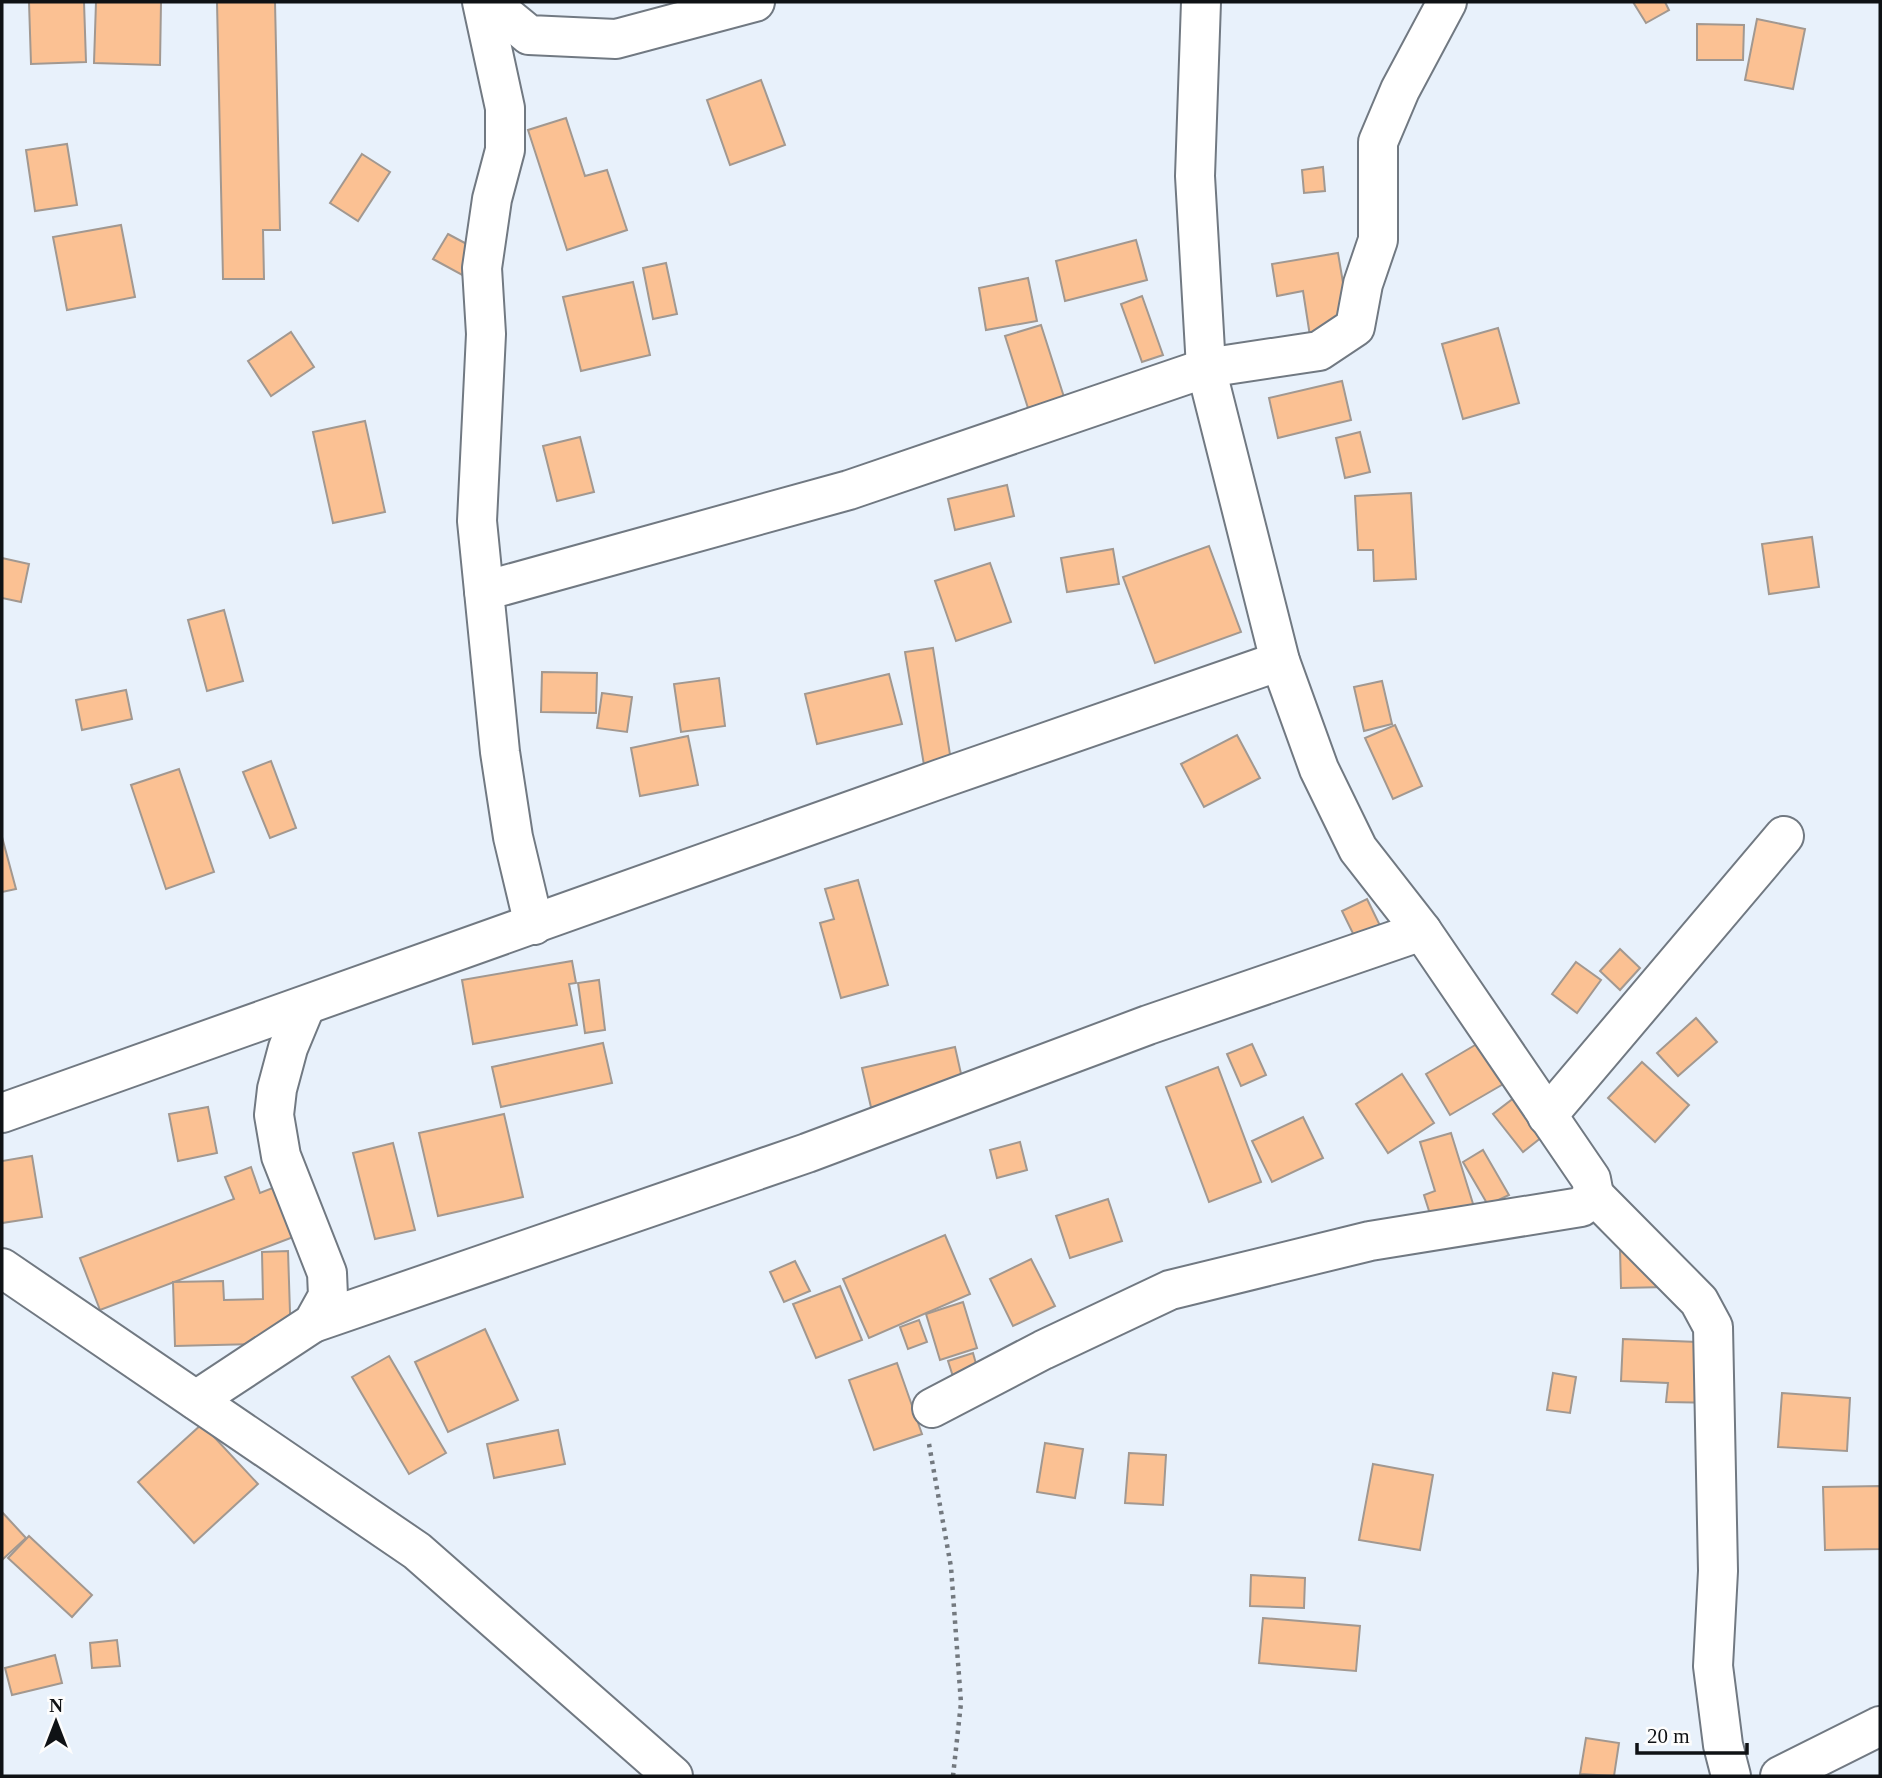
<svg xmlns="http://www.w3.org/2000/svg" width="1882" height="1778" font-family="'Times New Roman',serif">
<rect width="100%" height="100%" fill="#e8f1fb"/>
<g fill="#fbc193" stroke="#a29890" stroke-width="2">
<polygon points="29,2 84,2 86,62 31,64"/>
<polygon points="96,2 161,2 160,65 94,63"/>
<polygon points="217,2 275,2 280,230 263,230 264,279 223,279"/>
<polygon points="1633,2 1665,2 1669,10 1646,23"/>
<polygon points="1757,19 1805,29 1793,89 1745,80"/>
<polygon points="1697,24 1744,25 1743,60 1697,60"/>
<polygon points="761,80 785,145 730,165 707,100"/>
<polygon points="566,118 585,176 607,170 627,230 567,250 528,130"/>
<polygon points="67,144 77,205 35,211 26,150"/>
<polygon points="362,154 390,172 358,221 330,203"/>
<polygon points="1323,167 1325,191 1304,193 1302,170"/>
<polygon points="121,225 135,297 67,310 53,237"/>
<polygon points="448,234 478,250 464,276 433,259"/>
<polygon points="1136,240 1147,280 1065,301 1056,261"/>
<polygon points="1338,253 1353,342 1312,349 1303,291 1277,296 1272,264"/>
<polygon points="666,263 677,314 653,319 643,268"/>
<polygon points="1028,278 1037,321 986,330 979,288"/>
<polygon points="633,282 650,355 581,371 563,297"/>
<polygon points="1142,296 1163,355 1142,362 1121,304"/>
<polygon points="1041,325 1064,397 1028,408 1005,336"/>
<polygon points="1498,328 1519,403 1463,419 1442,344"/>
<polygon points="291,332 314,367 271,396 248,361"/>
<polygon points="1342,381 1351,420 1278,438 1269,398"/>
<polygon points="365,421 385,512 333,523 313,432"/>
<polygon points="1360,432 1370,472 1345,478 1336,438"/>
<polygon points="580,437 594,492 557,501 543,446"/>
<polygon points="1007,485 1014,516 955,530 948,499"/>
<polygon points="1411,493 1416,579 1374,581 1373,550 1358,550 1355,496"/>
<polygon points="1812,537 1819,587 1769,594 1762,544"/>
<polygon points="1209,546 1241,632 1155,663 1123,577"/>
<polygon points="1113,549 1119,584 1067,592 1061,558"/>
<polygon points="2,558 29,564 21,602 2,598"/>
<polygon points="990,563 1011,622 956,641 935,581"/>
<polygon points="224,610 243,681 207,691 188,620"/>
<polygon points="933,648 952,767 925,771 905,652"/>
<polygon points="542,672 597,673 596,713 541,712"/>
<polygon points="889,674 902,724 817,744 805,694"/>
<polygon points="719,678 725,726 681,732 674,684"/>
<polygon points="1382,681 1392,724 1364,731 1354,687"/>
<polygon points="126,690 132,719 82,730 76,700"/>
<polygon points="602,693 632,697 627,732 597,728"/>
<polygon points="1395,725 1422,786 1393,799 1365,738"/>
<polygon points="1237,735 1260,778 1204,807 1181,764"/>
<polygon points="688,736 698,785 640,796 631,748"/>
<polygon points="271,761 296,828 270,838 243,772"/>
<polygon points="179,769 214,872 166,889 131,785"/>
<polygon points="2,837 16,889 2,892"/>
<polygon points="858,880 888,985 841,998 820,923 834,919 825,889"/>
<polygon points="1367,899 1390,946 1365,958 1342,911"/>
<polygon points="1620,949 1640,968 1620,990 1600,971"/>
<polygon points="572,961 576,983 569,984 577,1025 473,1044 462,980"/>
<polygon points="1576,962 1601,980 1577,1013 1552,994"/>
<polygon points="599,980 605,1030 585,1033 578,983"/>
<polygon points="1696,1018 1717,1042 1678,1076 1657,1053"/>
<polygon points="1487,1038 1512,1079 1450,1115 1426,1074"/>
<polygon points="603,1043 612,1083 501,1107 492,1067"/>
<polygon points="1252,1044 1266,1075 1241,1086 1227,1054"/>
<polygon points="955,1047 966,1096 873,1116 862,1068"/>
<polygon points="1642,1062 1689,1105 1655,1142 1608,1098"/>
<polygon points="1218,1067 1261,1182 1209,1202 1166,1087"/>
<polygon points="1402,1074 1434,1123 1388,1153 1356,1104"/>
<polygon points="1523,1091 1552,1129 1523,1152 1493,1114"/>
<polygon points="208,1107 217,1153 178,1161 169,1114"/>
<polygon points="504,1114 523,1197 438,1216 419,1133"/>
<polygon points="1303,1117 1323,1158 1272,1182 1252,1141"/>
<polygon points="1451,1133 1479,1223 1437,1236 1424,1195 1435,1191 1420,1142"/>
<polygon points="1020,1142 1027,1170 997,1178 990,1150"/>
<polygon points="393,1143 415,1230 375,1239 353,1153"/>
<polygon points="1483,1150 1509,1195 1488,1205 1463,1162"/>
<polygon points="32,1156 42,1217 2,1223 2,1161"/>
<polygon points="251,1167 260,1193 293,1180 312,1230 100,1310 80,1258 234,1199 225,1177"/>
<polygon points="1108,1199 1122,1241 1070,1258 1056,1216"/>
<polygon points="945,1235 970,1294 869,1338 843,1279"/>
<polygon points="1620,1248 1666,1287 1621,1288"/>
<polygon points="288,1251 291,1343 175,1346 173,1282 223,1281 224,1300 263,1299 262,1252"/>
<polygon points="1031,1259 1055,1306 1013,1326 990,1279"/>
<polygon points="795,1261 810,1291 784,1302 770,1272"/>
<polygon points="840,1286 862,1340 816,1358 793,1304"/>
<polygon points="963,1302 977,1348 940,1360 926,1314"/>
<polygon points="919,1320 927,1342 908,1349 900,1327"/>
<polygon points="485,1329 518,1400 448,1432 415,1362"/>
<polygon points="1623,1339 1722,1343 1720,1403 1666,1402 1668,1383 1621,1381"/>
<polygon points="973,1353 980,1378 956,1386 948,1361"/>
<polygon points="389,1356 446,1453 409,1474 352,1377"/>
<polygon points="897,1363 922,1434 874,1450 849,1380"/>
<polygon points="1553,1373 1576,1377 1570,1413 1547,1410"/>
<polygon points="1782,1393 1850,1398 1847,1451 1778,1447"/>
<polygon points="202,1424 258,1484 194,1543 138,1482"/>
<polygon points="558,1430 565,1464 494,1478 487,1444"/>
<polygon points="1045,1443 1083,1449 1075,1498 1037,1492"/>
<polygon points="1129,1453 1166,1455 1163,1505 1125,1503"/>
<polygon points="1373,1464 1433,1475 1420,1550 1359,1540"/>
<polygon points="1880,1486 1880,1549 1825,1550 1823,1487"/>
<polygon points="2,1512 26,1538 2,1560"/>
<polygon points="29,1536 92,1595 72,1617 8,1558"/>
<polygon points="1251,1575 1305,1578 1304,1608 1250,1606"/>
<polygon points="1263,1618 1360,1626 1356,1671 1259,1663"/>
<polygon points="117,1640 120,1666 92,1668 90,1643"/>
<polygon points="55,1655 62,1683 12,1695 5,1668"/>
<polygon points="1586,1738 1619,1743 1614,1776 1580,1774"/>
</g>
<g fill="none" stroke-linecap="round" stroke-linejoin="round">
<g stroke="#717982" stroke-width="42">
<g id="minor">
<polyline points="482,2 505,108 505,150 492,199 482,268 486,334 477,521 484,591"/>
<polyline points="489,2 529,35 616,39 755,2"/>
<polyline points="534,925 513,837 500,752 484,591 849,490 1206,368 1319,351 1355,327 1363,284 1378,240 1378,142 1400,90 1447,2"/>
<polyline points="2,1113 940,779 1280,661"/>
<polyline points="1547,1116 1784,836"/>
<polyline points="1594,1195 1699,1301 1713,1327 1718,1571 1713,1666 1723,1745 1731,1776"/>
<polyline points="2,1268 417,1551 673,1776"/>
<polyline points="313,1323 807,1153 1148,1025 1422,931"/>
<polyline points="196,1400 313,1323 328,1296 327,1273 281,1156 274,1115 277,1089 288,1048 305,1007"/>
<polyline points="932,1408 1043,1350 1170,1290 1370,1241 1581,1207 1594,1195 1591,1179 1422,931 1358,849 1319,769 1280,661 1206,368 1195,176 1201,2"/>
<polyline points="1780,1776 1880,1726"/>
</g>
</g>
<polyline stroke="#73797f" stroke-width="4.5" stroke-dasharray="3.5 5" stroke-linecap="butt" points="929,1444 951,1567 961,1703 953,1776"/>
<use href="#minor" stroke="#fff" stroke-width="38"/>
</g>
<rect width="1882" height="1778" fill="none" stroke="#0f1215" stroke-width="7"/>
<g transform="translate(56 1722)" stroke="#fdfdfd" stroke-width="5" paint-order="stroke">
<path d="M0-5L12 26L0 18L-12 26Z" fill="#0f1215"/>
<text y="-10" font-size="19" font-weight="bold" text-anchor="middle" fill="#0f1215">N</text>
</g>
<path d="M1637 1743v10h110v-10" fill="none" stroke="#0f1215" stroke-width="3.5"/>
<text x="1647" y="1743" font-size="21" fill="#0f1215" stroke="#fdfdfd" stroke-width="5" paint-order="stroke">20 m</text>
</svg>
